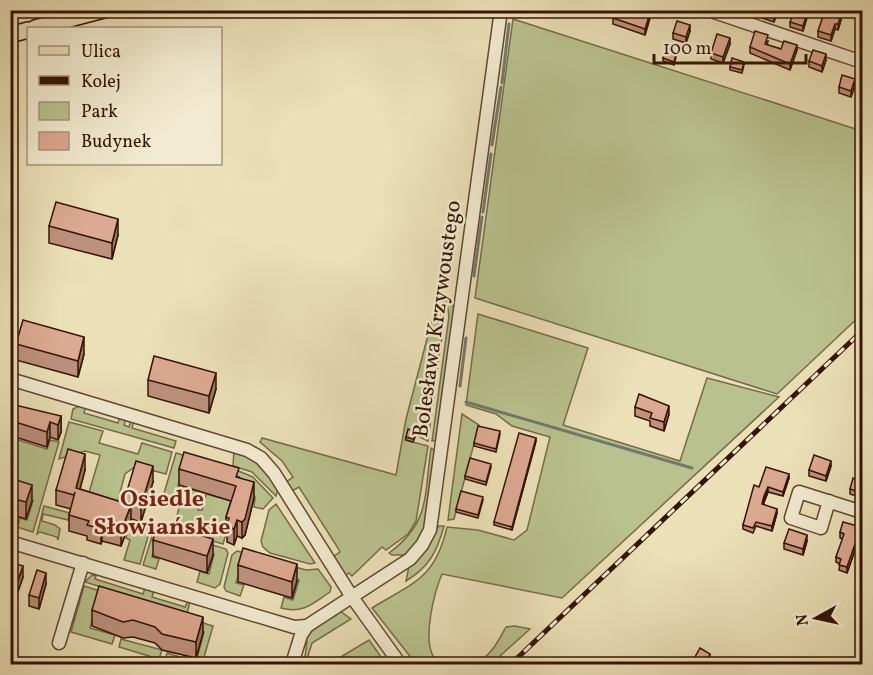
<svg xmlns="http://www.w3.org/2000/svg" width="873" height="675" font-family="Vollkorn,serif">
<rect width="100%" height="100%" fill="#ece0b8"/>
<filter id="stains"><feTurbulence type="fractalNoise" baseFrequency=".00333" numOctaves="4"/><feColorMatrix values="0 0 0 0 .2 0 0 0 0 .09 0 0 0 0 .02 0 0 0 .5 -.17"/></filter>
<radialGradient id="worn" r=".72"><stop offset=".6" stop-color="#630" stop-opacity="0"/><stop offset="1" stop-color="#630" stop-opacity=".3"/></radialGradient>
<g fill="#b9c28e" stroke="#766b48" stroke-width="1.5">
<polygon points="513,19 862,131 862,314 777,394 475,298"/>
<polygon points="438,297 443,299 445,316 436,378 427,377 426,385 435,387 428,441 408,431 405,440 428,446 416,521 408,534 386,550 382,547 352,576 349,573 345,576 334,556 340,552 336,545 299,487 292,491 286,482 293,477 282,461 260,442 262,438 396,475 406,419"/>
<polygon points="446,299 455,308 437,440 432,441 449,316"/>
<path d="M 478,314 L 588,348 L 563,425 L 680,461 L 707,378 L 779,397 L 562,598 L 442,574 C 434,593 423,637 433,656 C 436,661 445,661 450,661 C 486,667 490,655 506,627 L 515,626 L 530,629 L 491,664 L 416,664 L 372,608 C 414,582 435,579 447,527 L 478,530 L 514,540 L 527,530 L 550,437 L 512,426 L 496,414 L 466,405 Z"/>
<polygon points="79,406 86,406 84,413 118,423 120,416 126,418 124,425 129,427 131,420 134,420 132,428 176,441 174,448 71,419 73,409"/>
<polygon points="462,414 479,425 454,519 448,520"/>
<polygon points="69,422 103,431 99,443 138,454 142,443 172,452 166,474 136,466 125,474 117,504 88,496 100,455 85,451 59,459"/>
<polygon points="12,438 47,449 50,440 59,442 33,532 17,527 20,518 27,520 33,501 11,494"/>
<path d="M 431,448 L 436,452 L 428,516 L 422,537 L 406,555 L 392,555 L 389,553 C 431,522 424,495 431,448 Z"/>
<polygon points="234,450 259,462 278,489 276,496 252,472 233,466"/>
<polygon points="176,453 194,458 183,466 178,486 203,493 198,510 202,510 206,494 235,502 223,544 173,529 180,505 162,500"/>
<polygon points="236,470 253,477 273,498 263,509 254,507 255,497 238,492"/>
<polygon points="276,504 315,563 310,564 270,553 263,547 261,541 269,510"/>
<polygon points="44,506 70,513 68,520 43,514 42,521 55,525 60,529 58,540 57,537 40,532 37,534"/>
<polygon points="130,524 150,530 140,564 124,560 130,540 126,538"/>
<path d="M 439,526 L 444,526 C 437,552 429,567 406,581 L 409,566 Z"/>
<polygon points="155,527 226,549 228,553 220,584 215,588 197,582 200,571 209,574 214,554 158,537 152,557 159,559 156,569 143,565"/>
<path d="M 237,551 L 306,570 L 318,569 L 331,587 L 330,592 C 312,604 303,614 281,608 L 284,597 L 293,600 L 299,580 L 242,563 L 236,583 L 244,585 L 240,596 L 226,591 L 224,587 L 232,555 Z"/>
<polygon points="92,575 96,576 95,579 143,594 145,588 154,590 152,597 185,607 188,601 190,601 187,614 85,582"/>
<polygon points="84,586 213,626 202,664 176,664 165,661 167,653 196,662 204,632 98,600 90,628 115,635 112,644 71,632"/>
<polygon points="340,611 351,619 312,643 307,659 305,657 307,641 305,640 310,632"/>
<polygon points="121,639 162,650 159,659 119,647"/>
<polygon points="369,640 386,664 344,664 339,658"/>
</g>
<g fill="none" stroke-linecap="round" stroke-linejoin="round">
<g stroke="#71796d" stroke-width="3">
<polyline points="510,14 511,10"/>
<polyline points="502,83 509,24"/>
<polyline points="492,145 501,87"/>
<polyline points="483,212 491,154"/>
<polyline points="474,276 482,217"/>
<polyline points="460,386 466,338"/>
<polyline points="466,402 692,468"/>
</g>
<g stroke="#624730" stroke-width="15">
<g id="minor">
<polyline points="708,10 862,62"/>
<polyline points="10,379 247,450 261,458 274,473 352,597 400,664"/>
<polyline points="829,501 821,528 791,518 799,492 862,512"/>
<polyline points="10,542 294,627 307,626"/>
<polyline points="59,643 83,563"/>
<polyline points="292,664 301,635 307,626 410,559 422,545 430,530 501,10"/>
</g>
</g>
<g stroke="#341402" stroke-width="18">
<g id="major">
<polyline points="35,28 104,10"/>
<polyline points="10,35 28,30"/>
</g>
</g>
<use href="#minor" stroke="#f3ebd1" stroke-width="12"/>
<use href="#major" stroke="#ece0b8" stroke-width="15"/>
<g stroke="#341402" stroke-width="5">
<polyline id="rail" points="511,664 862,331"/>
</g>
<use href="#rail" stroke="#f3ebd1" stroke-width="3" stroke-dasharray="9" stroke-linecap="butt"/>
</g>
<g fill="#bd917e" stroke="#341402" stroke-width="1.5">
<polygon points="597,10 630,10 650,18 645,35 613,24 613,17"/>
<polygon points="778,10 774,22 762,18 762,12"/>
<polygon points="808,10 808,14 803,31 790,27 790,22"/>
<polygon points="862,13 862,35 857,34 857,29"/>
<polygon points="841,20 838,30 835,29 831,41 818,37 818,31"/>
<polygon points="690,31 686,43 673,39 673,33"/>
<polygon points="768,41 767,45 781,49 797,50 790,70 750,53 750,47"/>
<polygon points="730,44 723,63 711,59 711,53"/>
<polygon points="676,57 674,65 663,61 663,58"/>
<polygon points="826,60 822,72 809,67 809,61"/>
<polygon points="744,65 742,73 730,70 730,67"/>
<polygon points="855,85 851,97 839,93 839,87"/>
<polygon points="49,226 118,235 112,259 49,243"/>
<polygon points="16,344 84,354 78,377 16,360"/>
<polygon points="148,380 216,389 209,413 148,396"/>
<polygon points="635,407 669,414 664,431 650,426 650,421 635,416"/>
<polygon points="10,412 61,416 61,432 58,440 50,437 47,447 12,436 10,441"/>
<polygon points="500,434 496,452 474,446 474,443"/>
<polygon points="416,435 413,442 406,440 406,437"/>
<polygon points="536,441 512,530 494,525 494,522"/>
<polygon points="831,466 826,481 809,476 809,470"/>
<polygon points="491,467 486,485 465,479 465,476"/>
<polygon points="179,469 239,477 254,498 245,535 242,538 237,536 234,545 227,542 227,533 226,533 226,517 231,501 179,485"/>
<polygon points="85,470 80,489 124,503 124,501 153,482 141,522 131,519 121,546 102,541 101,544 87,540 87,536 69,531 69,515 71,509 56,505 56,490"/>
<polygon points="862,471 862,498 850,494 850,489 857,480"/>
<polygon points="10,478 32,501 26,519 10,514"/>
<polygon points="789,478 783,496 768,492 763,504 777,513 772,531 756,526 753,533 743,529 743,525 759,487"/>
<polygon points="483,500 478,518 456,512 456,509"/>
<polygon points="840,532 861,533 847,573 839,570 840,564 836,562 836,557 843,539 840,538"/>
<polygon points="153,540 213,555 207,573 153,556"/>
<polygon points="807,541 803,555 784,549 784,543"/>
<polygon points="10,562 23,577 14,603 10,601"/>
<polygon points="238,565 297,581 292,598 238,582"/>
<polygon points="46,584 39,609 29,606 29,595"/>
<polygon points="92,610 203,633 196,658 162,650 155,643 133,637 123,638 92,626"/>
</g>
<g fill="#9a7666" stroke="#341402" stroke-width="1.5">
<polygon points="776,10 778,10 774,22 774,16"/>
<polygon points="808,10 808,14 803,31 803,26"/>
<polygon points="650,13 650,18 645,35 645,29"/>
<polygon points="841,15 841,20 838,30 838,24"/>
<polygon points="835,24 835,29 831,41 831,35"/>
<polygon points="690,25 690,31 686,43 686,37"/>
<polygon points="730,38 730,44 723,63 723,57"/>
<polygon points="797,45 797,50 790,70 790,64"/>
<polygon points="826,54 826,60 822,72 822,66"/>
<polygon points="855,79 855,85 851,97 851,91"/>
<polygon points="118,219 118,235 112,259 112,243"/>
<polygon points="84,337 84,354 78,377 78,361"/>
<polygon points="216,373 216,389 209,413 209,396"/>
<polygon points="669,406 669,414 664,431 664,422"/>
<polygon points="61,416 61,432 58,440 58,425"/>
<polygon points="12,420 12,437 10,441 10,425"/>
<polygon points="50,422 50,437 47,447 47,432"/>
<polygon points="536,438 536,441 512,530 512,527"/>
<polygon points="85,454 85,470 76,504 76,488"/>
<polygon points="831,461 831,466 826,481 826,476"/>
<polygon points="153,466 153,482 141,522 141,506"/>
<polygon points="789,474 789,478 783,496 783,492"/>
<polygon points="254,482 254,498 245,535 242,538 242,522"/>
<polygon points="32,485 32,501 26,519 26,502"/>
<polygon points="768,487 768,492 762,508 762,504"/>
<polygon points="131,505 131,520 121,546 121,531"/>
<polygon points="777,509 777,513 772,531 772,526"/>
<polygon points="237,520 237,536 234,545 234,529"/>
<polygon points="102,525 102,541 101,544 101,529"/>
<polygon points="861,527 861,533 847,573 847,567"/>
<polygon points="807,535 807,541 803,555 803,549"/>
<polygon points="213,539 213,555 207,573 207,556"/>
<polygon points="297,564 297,581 292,598 292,582"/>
<polygon points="23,566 23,577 14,603 14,592"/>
<polygon points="46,573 46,584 39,609 39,598"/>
<polygon points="203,617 203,633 196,658 196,642"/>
<polygon points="710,654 710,664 705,664"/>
</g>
<g fill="#dca992" stroke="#341402" stroke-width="1.5">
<polygon points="609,10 630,10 636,13 637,10 644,10 650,13 645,29 613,18 615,13"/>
<polygon points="762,10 776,10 774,16 762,12"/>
<polygon points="795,10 808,10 803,26 790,22"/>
<polygon points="825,10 829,10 841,15 838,24 835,24 831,35 818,31"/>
<polygon points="862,13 862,31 857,29"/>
<polygon points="677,21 690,25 686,37 673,33"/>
<polygon points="755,31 768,35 765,44 781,49 784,41 797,45 790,64 750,47"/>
<polygon points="717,34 730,38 723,57 711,53"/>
<polygon points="813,50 826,54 822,66 809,61"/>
<polygon points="665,51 676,54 674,62 663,58"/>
<polygon points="732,58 744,62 742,70 730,67"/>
<polygon points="842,75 855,79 851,91 839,87"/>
<polygon points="56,202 118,219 112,243 49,226"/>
<polygon points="23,320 84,337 78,361 16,344"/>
<polygon points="154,356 216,373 209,396 148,380"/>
<polygon points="639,394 669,406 664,422 650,418 652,413 635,407"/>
<polygon points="15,405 61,416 58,425 50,422 47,432 12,421 10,420 10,412 12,412"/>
<polygon points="478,426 500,431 496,449 474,443"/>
<polygon points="408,429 416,432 413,439 406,437"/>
<polygon points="519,433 536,438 512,527 494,522"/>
<polygon points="68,449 85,454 76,488 131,505 121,531 102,525 101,529 87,525 89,521 69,515 75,492 74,495 56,490"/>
<polygon points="184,452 239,468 236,477 254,482 245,519 242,522 237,520 234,529 227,526 229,518 226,517 236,486 179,469"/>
<polygon points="814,455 831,461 826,476 809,470"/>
<polygon points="470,458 491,464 486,482 465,476"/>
<polygon points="136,461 153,466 141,506 124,501"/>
<polygon points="766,467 789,474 783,492 768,487 764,496 762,504 777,509 772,526 756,522 753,528 743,525 754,485 759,487"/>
<polygon points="860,471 862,471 862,493 850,489 853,478 857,480"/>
<polygon points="10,478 32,485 26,502 10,498"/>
<polygon points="461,491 483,497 478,515 456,509"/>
<polygon points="843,522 861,527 847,567 839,565 841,559 836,557 844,534 840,532"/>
<polygon points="158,523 213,539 207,556 153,540"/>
<polygon points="789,529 807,535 803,549 784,543"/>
<polygon points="243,548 297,564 292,582 238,565"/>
<polygon points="10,562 23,566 14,592 10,590"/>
<polygon points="37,570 46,573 39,598 29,595"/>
<polygon points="99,586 203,617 196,642 162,634 155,627 133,620 123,622 92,610"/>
<polygon points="700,648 710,654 705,664 691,664"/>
</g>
<g text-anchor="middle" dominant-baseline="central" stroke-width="5" stroke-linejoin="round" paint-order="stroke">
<g font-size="22" fill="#341402" stroke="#f3ebd1">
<text transform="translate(438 319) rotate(-82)">Bolesława Krzywoustego</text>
</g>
<g font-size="24" font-weight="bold" fill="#7a1f14" stroke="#f3ebd1">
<text x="162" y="500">Osiedle<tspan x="162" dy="28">Słowiańskie</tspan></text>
</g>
</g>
<rect width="873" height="675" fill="none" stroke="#ece0b8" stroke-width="36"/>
<rect x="12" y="12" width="849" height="651" fill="none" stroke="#341402" stroke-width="3"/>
<rect x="18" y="18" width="837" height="639" fill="none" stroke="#341402" stroke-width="1.5"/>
<rect x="27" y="27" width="195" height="138" fill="#f3ebd1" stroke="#a7957e" stroke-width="1.5"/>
<rect x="39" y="46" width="30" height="9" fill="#ece0b8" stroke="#a7957e" stroke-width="1.5"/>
<text x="81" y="57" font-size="18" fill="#341402">Ulica</text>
<rect x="39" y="76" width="30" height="9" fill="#341402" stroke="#a7957e" stroke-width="1.5"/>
<text x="81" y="87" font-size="18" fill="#341402">Kolej</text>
<rect x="39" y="102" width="30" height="18" fill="#b9c28e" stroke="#a7957e" stroke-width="1.5"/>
<text x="81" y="117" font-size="18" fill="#341402">Park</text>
<rect x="39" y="132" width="30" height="18" fill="#dca992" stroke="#a7957e" stroke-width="1.5"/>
<text x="81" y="147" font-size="18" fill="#341402">Budynek</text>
<g transform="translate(816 618) rotate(262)" stroke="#f3ebd1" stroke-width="4.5" paint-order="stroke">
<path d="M0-4.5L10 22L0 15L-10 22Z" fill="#341402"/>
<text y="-9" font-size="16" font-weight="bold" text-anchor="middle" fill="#341402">N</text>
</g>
<path d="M654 54v9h152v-9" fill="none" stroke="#341402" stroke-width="3"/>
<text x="663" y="54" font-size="18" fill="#341402" stroke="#f3ebd1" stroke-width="4.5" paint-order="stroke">100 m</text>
<rect width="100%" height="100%" filter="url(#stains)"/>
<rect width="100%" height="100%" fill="url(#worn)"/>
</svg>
